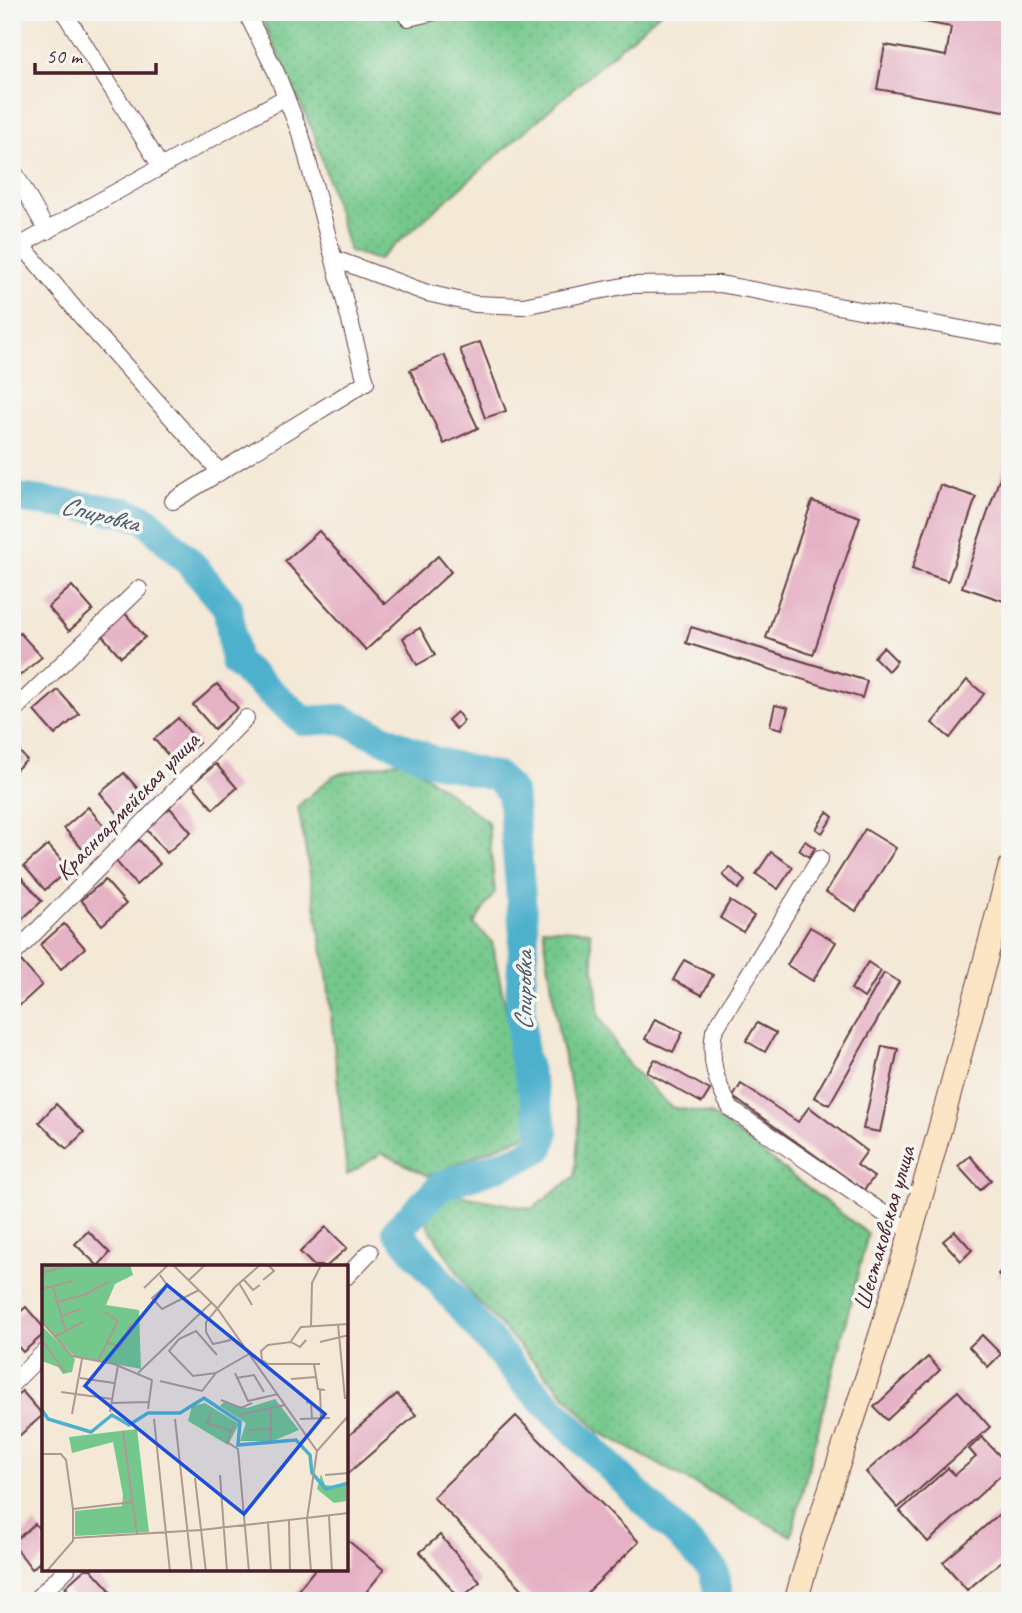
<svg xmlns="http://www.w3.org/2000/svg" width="1022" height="1613" font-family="Caveat,sans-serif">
<defs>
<pattern id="park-dots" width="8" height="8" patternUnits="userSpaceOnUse" patternTransform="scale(1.75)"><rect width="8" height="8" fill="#74c88b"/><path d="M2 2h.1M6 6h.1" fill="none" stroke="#66ab78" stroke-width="1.8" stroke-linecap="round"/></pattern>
</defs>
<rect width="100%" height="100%" fill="#f6f6f2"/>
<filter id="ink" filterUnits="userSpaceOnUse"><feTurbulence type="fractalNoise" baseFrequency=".0143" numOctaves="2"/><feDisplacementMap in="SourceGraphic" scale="14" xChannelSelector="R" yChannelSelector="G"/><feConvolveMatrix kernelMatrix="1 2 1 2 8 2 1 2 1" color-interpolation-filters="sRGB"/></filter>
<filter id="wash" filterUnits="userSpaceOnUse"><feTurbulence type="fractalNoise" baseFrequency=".00686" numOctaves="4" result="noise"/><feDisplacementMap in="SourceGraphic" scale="28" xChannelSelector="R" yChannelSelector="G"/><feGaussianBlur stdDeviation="1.57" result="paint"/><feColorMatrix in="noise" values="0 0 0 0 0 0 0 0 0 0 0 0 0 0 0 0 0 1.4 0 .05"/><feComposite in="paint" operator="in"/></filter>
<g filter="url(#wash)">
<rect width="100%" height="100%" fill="#f4e8d6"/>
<g fill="url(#park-dots)" stroke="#5f745b" stroke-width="2">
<polygon points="259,12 661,12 378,260 349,251 315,136"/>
<polygon points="405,760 488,822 495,892 474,924 492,942 531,1133 428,1176 382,1153 347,1175 327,975 298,806 334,775"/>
<polygon points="543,928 590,931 599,1016 627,1063 671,1107 711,1114 868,1234 791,1536 599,1432 471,1294 428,1226 428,1206 444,1192 532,1209 575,1176 579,1121 559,1035"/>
</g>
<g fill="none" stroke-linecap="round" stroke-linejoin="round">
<polyline stroke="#4db0cc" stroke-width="30" points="12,494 17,498 125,512 145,519 192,565 228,608 235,661 304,721 341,719 433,761 498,777 512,793 524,934 520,998 523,1054 544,1133 540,1147 518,1159 442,1185 397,1230 521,1378 713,1569 720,1601"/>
</g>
<g id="blocks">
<g fill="#e5b1c4">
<polygon points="871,12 1010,12 1004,60 1010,62 1010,112 877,89 885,45 946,56 951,27"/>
<polygon points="480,342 506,411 485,418 460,349"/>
<polygon points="444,355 478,428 444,444 410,370"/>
<polygon points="1009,451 1010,451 1010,603 962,587"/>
<polygon points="940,485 976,497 948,581 912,569"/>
<polygon points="812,501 860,517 813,655 766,638"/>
<polygon points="319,531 385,604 438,556 451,572 366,650 285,561"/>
<polygon points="72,586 93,610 69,631 48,607"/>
<polygon points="124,612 145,637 121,657 100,633"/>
<polygon points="691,627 867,681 862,698 686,643"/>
<polygon points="420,628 435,655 417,665 403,638"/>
<polygon points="20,633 42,657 18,677 12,671 12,640"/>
<polygon points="883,647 897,661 888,671 874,657"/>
<polygon points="967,680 984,694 950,738 932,723"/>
<polygon points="217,684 238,708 214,729 193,705"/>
<polygon points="58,690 79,714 55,735 34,711"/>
<polygon points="775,705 788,708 782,729 770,726"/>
<polygon points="457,712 464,721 456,729 448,720"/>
<polygon points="178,718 199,743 175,763 154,739"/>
<polygon points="12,743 27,760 12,773"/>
<polygon points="216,764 237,788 213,809 192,784"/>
<polygon points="124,773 145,797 121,817 100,793"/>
<polygon points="88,807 109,832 85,852 64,828"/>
<polygon points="170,808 191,832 167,853 146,829"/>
<polygon points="827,812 833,817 822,833 816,829"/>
<polygon points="865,829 896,848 856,911 826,892"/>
<polygon points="139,840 160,864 136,885 115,860"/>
<polygon points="805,841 815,848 809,857 799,850"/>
<polygon points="48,845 69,869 45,890 24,866"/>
<polygon points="771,852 793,867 778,889 756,874"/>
<polygon points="730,867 745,881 738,889 723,875"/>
<polygon points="21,877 42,901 19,922 12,915 12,885"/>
<polygon points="105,880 126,904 102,925 81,900"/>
<polygon points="730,901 754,916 743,932 720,918"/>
<polygon points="64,924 85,948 61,969 40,945"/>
<polygon points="810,927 836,942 813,981 787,965"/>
<polygon points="684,960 713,975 702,995 673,980"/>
<polygon points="21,961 42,985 19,1006 12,998 12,968"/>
<polygon points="868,962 881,971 864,998 851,989"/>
<polygon points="884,973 899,982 829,1105 814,1097"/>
<polygon points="655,1019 683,1032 673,1052 645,1039"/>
<polygon points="757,1023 776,1033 765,1052 746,1041"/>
<polygon points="882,1046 898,1049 880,1132 863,1129"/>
<polygon points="655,1059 710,1090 702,1103 647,1072"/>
<polygon points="741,1084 798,1122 809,1107 867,1151 857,1165 874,1177 864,1190 733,1097"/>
<polygon points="56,1104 84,1132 67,1149 39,1122"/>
<polygon points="970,1156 991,1180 980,1190 958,1166"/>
<polygon points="326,1227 347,1248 327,1266 314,1266 300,1252"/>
<polygon points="88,1231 110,1253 98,1266 75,1244"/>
<polygon points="955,1231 972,1250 961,1261 943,1241"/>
<polygon points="1010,1263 1010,1287 998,1274"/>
<polygon points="26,1307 44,1328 44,1334 23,1352 12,1340 12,1319"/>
<polygon points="982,1335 1001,1354 988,1367 969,1347"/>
<polygon points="928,1357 940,1370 887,1420 874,1407"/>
<polygon points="22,1391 43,1415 19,1436 12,1428 12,1399"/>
<polygon points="958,1391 990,1427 898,1508 866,1472"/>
<polygon points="397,1394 416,1415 346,1475 346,1438"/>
<polygon points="516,1416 639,1542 579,1601 534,1601 433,1497"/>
<polygon points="982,1437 1010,1467 928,1542 900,1511 948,1468 955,1475 976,1457 969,1449"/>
<polygon points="1010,1505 1010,1554 967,1590 943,1562"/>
<polygon points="35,1524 44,1534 44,1558 32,1569 12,1543"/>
<polygon points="440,1535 480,1582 460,1599 420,1552"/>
<polygon points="346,1539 384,1570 359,1601 289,1601 315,1569 346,1569"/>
<polygon points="85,1569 91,1569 110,1590 98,1601 77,1601 65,1587"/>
</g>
</g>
</g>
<g filter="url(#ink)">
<use href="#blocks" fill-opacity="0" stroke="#643d45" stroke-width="2"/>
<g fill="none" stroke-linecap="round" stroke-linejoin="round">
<g stroke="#643d45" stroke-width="18">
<g id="minor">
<polyline points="64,12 161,167"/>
<polyline points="403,12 408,18 435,12"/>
<polyline points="12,168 47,231"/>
<polyline points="22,245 79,314 220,472"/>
<polyline points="12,250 286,97"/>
<polyline points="335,259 427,293 475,304 523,306 628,285 720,284 1010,338"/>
<polyline points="173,501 366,382 302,138 276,72 246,12"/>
<polyline points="12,712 139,589"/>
<path d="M 820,858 L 714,1031 C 709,1062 716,1083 731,1109 L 911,1232"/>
<polyline points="12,956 246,718"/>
<polyline points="346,1277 370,1252"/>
<polyline points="12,1384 44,1352"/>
<polyline points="34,1601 67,1569"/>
</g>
</g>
<g stroke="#643d45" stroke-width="25">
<path id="secondary" d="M 796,1601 C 821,1508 855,1419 883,1327 C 929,1175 969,1021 1010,867"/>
</g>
<use href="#minor" stroke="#fff" stroke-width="16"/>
<use href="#secondary" stroke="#fce5c4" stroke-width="23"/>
</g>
</g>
<g text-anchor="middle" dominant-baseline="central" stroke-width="7" stroke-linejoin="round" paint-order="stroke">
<g font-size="24" fill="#4a1f2b" stroke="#f6f6f2">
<text transform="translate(127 806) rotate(-46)">Красноармейская улица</text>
<text transform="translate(884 1228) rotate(-74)">Шестаковская улица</text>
</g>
<g font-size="26" font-style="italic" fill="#4b596b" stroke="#f6f6f2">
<text transform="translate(100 514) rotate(14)">Спировка</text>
<text transform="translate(523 991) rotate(-90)">Спировка</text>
</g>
</g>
<g transform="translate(42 1265)">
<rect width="306" height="306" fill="#f4e8d6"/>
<path d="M 279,209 L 283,220 L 297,222 L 304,217 L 304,236 L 292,238 L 275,224 Z" fill="#74c88b"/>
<path d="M 0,0 L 88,0 L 91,10 L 73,19 L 64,40 L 97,45 L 99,104 L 33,92 L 0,58 ZM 0,61 L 33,94 L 30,107 L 21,109 L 16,102 L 0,96 ZM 233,134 L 257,165 L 231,176 L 198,176 L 204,158 L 178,141 L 182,137 L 205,143 ZM 163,138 L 197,159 L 186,180 L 146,156 L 150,141 ZM 95,164 L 107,267 L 33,271 L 33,246 L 80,241 L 81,230 L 71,177 L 30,188 L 27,172 Z" fill="#74c88b"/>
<path fill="none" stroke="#4db0cc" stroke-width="3.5" d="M 0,145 L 6,154 L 49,167 L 70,150 L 87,160 L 106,148 L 138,148 L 162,133 L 198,157 L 196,180 L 254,175 L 268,190 L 270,208 L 284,224 L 307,218"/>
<path fill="none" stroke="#b09892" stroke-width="2" d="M 131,0 L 175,43 L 275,186 L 265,254 L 269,307M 0,8 L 27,0M 118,10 L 125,20 L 110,33 L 120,44 L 157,25M 147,15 L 163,0M 202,15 L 211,25 L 218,20M 221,15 L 232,6 L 226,0M 197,18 L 210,40M 11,22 L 23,64M 102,23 L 126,0M 0,24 L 31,16M 15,37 L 42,30 L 66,17M 19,51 L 39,44M 0,57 L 30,91 L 72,99 L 110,115 L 106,144M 296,59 L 303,134M 269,61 L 270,18 L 279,0M 12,72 L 41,57M 0,75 L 23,107M 189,75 L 171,79 L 164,67 L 164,57 L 193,22 L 218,0M 264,75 L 258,82 L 249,77 L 226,80 L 219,86 L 220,95 L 226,99 L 278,99M 249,76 L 259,62 L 307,59M 65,77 L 78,82 L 89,59M 278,77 L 307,70M 56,96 L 76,56 L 63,47M 272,99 L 276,124 L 283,125M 96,108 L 170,37M 174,108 L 151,111 L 127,86 L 137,74 L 154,66 L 175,90M 193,108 L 206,136 L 236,129M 38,113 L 72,118M 194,113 L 212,110 L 222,127M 249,114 L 274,112M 118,116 L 160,126 L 174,108 L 207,89M 278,125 L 279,153M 19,127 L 70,134M 179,135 L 199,143 L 210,138M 264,137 L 269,138 L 270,154M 69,138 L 107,137M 229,144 L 229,174M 68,147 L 76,100M 169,147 L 165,158 L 189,166M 30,149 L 40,94M 197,150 L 243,140M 112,154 L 128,307M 133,154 L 150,307M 258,154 L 288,153M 192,158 L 185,177 L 196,184 L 207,307M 206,165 L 229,164M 81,166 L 95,269M 275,186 L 307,150M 0,189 L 19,189 L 24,195 L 31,244 L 31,276 L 4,307M 178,210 L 185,307M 283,210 L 307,208M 153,213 L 164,307M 31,244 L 91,237M 287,251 L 290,307M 247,256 L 248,307M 226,257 L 229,307M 31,273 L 159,265 L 307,248"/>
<path fill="#1d4ed8" fill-opacity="0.15" stroke="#1d4ed8" stroke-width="3.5" d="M 125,20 L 283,149 L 202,249 L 43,121 Z"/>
<rect width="306" height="306" fill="none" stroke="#4a1f2b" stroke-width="3.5"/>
</g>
<rect width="1022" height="1613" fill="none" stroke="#f6f6f2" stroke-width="42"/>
<path d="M35 63v10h121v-10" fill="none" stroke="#4a1f2b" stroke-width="3.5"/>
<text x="46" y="63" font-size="21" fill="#4a1f2b" stroke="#f6f6f2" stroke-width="5" paint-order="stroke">50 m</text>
</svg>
